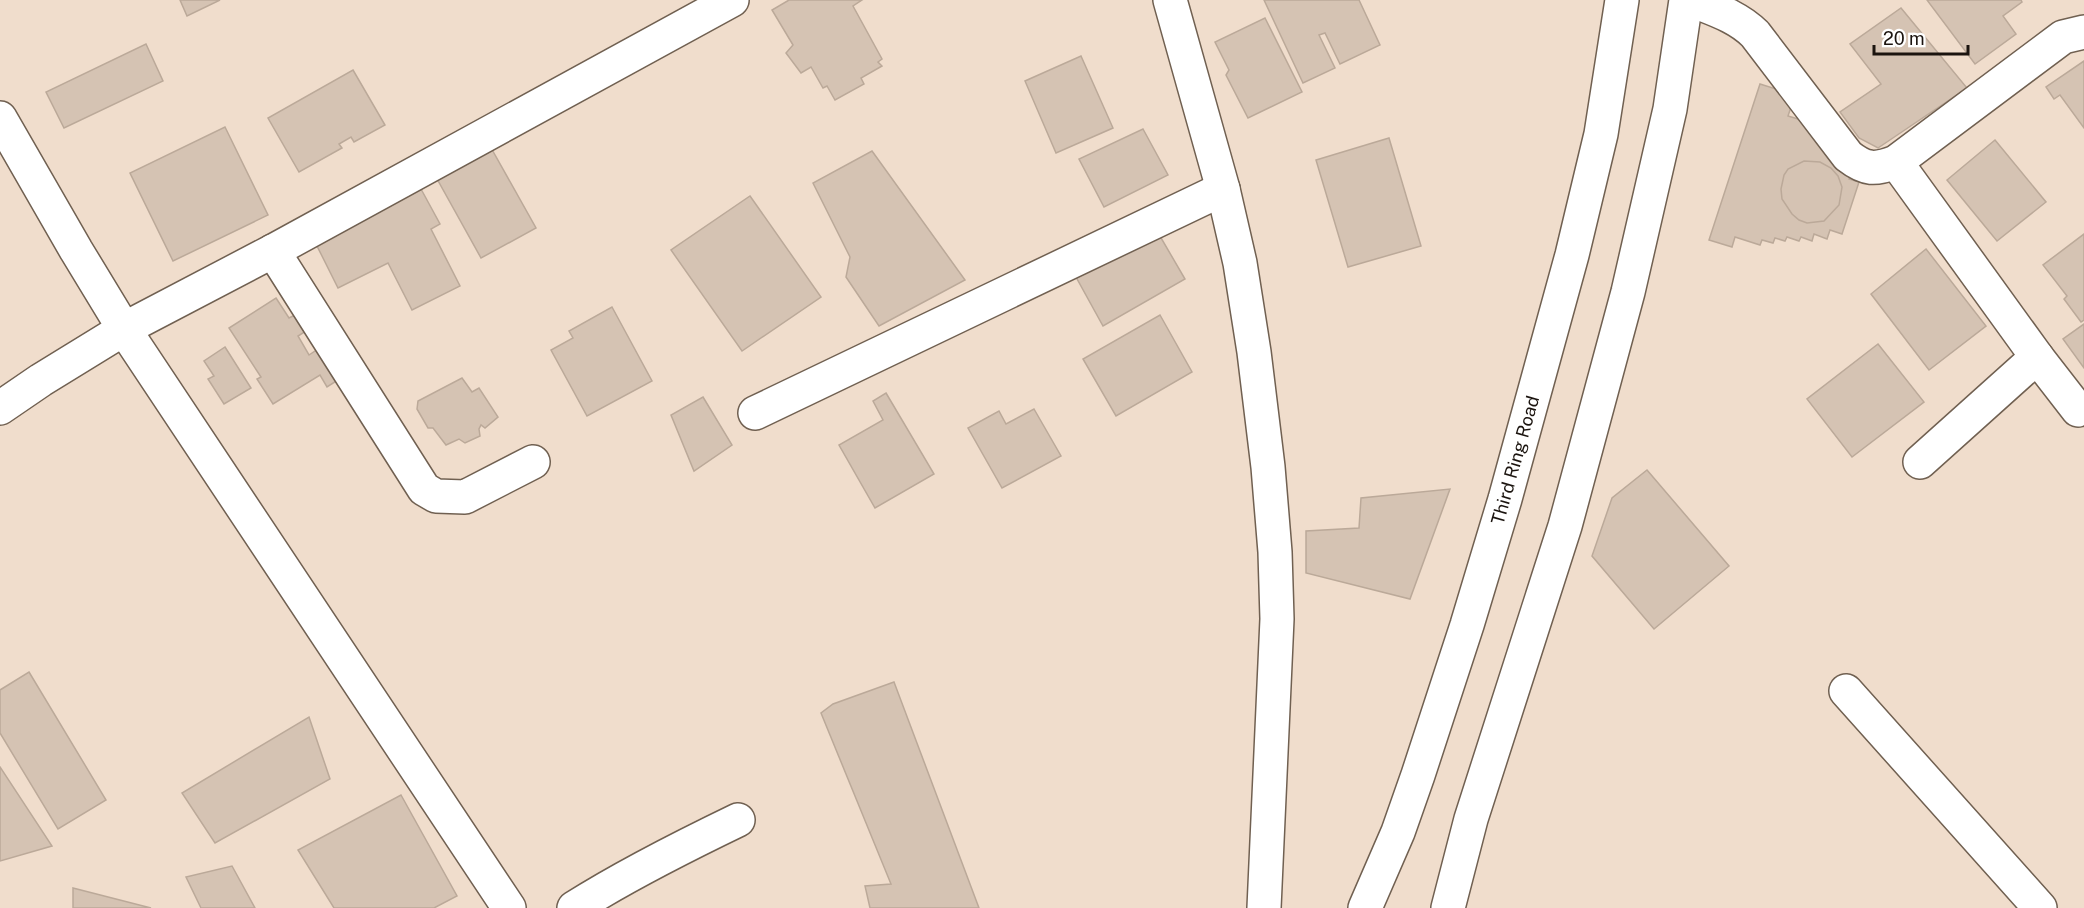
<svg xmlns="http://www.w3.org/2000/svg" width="2084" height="908" font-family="'Public Sans',sans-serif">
<rect width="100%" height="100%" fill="#f0ddcc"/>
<g fill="#d5c3b3" stroke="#bba999" stroke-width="1.5">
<polygon points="180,0 220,0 187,16"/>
<polygon points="789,0 862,0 853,6 882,59 878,62 882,66 861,78 864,84 835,100 827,86 823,88 811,67 801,73 786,53 793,45 772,10"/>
<polygon points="1264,0 1359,0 1380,45 1340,64 1325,33 1319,35 1335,68 1303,83"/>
<polygon points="1927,0 2021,0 2022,2 2003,16 2016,34 1975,64"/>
<polygon points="1901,8 1967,88 1878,148 1859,138 1840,112 1881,84 1850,44"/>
<polygon points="1265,18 1302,92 1248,118 1226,75 1229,70 1215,42"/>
<polygon points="146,44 163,81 64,128 46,92"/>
<polygon points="1081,56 1113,128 1056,153 1025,81"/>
<polygon points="2084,61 2084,128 2060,95 2054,99 2046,87"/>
<polygon points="353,70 385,125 354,142 351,137 339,144 342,148 299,172 268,118"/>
<polygon points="1760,84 1795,95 1788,116 1808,122 1852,169 1849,179 1859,182 1842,234 1830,230 1827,239 1814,234 1812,241 1801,237 1799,241 1787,237 1785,241 1775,238 1773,243 1762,240 1760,245 1735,237 1732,247 1709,240"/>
<polygon points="225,127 268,215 173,261 130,173"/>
<polygon points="1143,129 1168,175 1104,207 1079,159"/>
<polygon points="1389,138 1421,246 1348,267 1316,160"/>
<polygon points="1995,140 2046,202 1997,241 1947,180"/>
<polygon points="490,146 536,228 481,258 436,177"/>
<polygon points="872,151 965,280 879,326 846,277 850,257 813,183"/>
<polygon points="1804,161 1820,162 1831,168 1838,176 1842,187 1839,205 1824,221 1807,223 1799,220 1792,214 1782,199 1781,189 1784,175 1788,169"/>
<polygon points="421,189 440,224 431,229 460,286 412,310 388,263 338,288 315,242"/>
<polygon points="750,196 821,297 742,351 671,250"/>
<polygon points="1157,231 1185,279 1103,326 1076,277"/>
<polygon points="2084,234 2084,320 2081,322 2064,299 2067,296 2043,265"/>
<polygon points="1926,249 1986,326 1929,370 1871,294"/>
<polygon points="276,298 289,318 295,315 306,331 298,336 309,355 318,349 338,380 327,387 320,375 273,404 257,379 261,377 229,328"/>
<polygon points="612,307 652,381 587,416 551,350 573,338 569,331"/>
<polygon points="1160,315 1192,372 1116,416 1083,359"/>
<polygon points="2084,324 2084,368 2063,339"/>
<polygon points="1878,344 1924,402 1852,457 1807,399"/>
<polygon points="225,347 251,388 224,404 208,379 214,376 204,361"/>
<polygon points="462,378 472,392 479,388 498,417 485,428 481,425 479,429 480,436 465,443 459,439 446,445 433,428 428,428 417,409 418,401"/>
<polygon points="886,393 934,474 875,508 839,445 883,420 873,401"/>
<polygon points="703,397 732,445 694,471 671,415"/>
<polygon points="1034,409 1061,456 1002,488 968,428 999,411 1006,424"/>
<polygon points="1647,470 1729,566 1654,629 1592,556 1612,498"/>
<polygon points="1450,489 1410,599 1306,573 1306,531 1359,528 1361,498"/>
<polygon points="29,672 106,800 58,829 0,733 0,690"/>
<polygon points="894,682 979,908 870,908 865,886 891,884 821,713 833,704"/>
<polygon points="309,717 330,779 215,843 182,793"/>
<polygon points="0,767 52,846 0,861"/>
<polygon points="401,795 457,896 434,908 334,908 298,850"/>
<polygon points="232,866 255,908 201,908 186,877"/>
<polygon points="73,888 151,908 73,908"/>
</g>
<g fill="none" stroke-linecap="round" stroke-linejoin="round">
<g stroke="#706051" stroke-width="36">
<g id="minor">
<polyline points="1170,0 1223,189 1240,263 1254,352 1268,467 1275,552 1277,619 1264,908"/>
<path d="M 1691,0 C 1713,9 1737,16 1755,34 L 1848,156 C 1866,170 1875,170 1896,162 L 2063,37 L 2084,32"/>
<polyline points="0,118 76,250 124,329 509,908"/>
<polyline points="1896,162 2037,357 2078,410"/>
<polyline points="273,251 424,489 436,496 465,497 533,462"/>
<polyline points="0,408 41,380 124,329 273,251 732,0"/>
<polyline points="755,413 1223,189"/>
<polyline points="1920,462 2037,357"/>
<polyline points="1846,691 2040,908"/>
<path d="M 574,908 C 626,875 682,847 738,820"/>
</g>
</g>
<g stroke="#706051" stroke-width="36">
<g id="major">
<polyline points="1365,908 1398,832 1418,775 1467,625 1505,499 1572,255 1601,134 1622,0"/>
<polyline points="1448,908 1471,819 1565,526 1628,292 1670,109 1686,0"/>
</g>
</g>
<use href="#minor" stroke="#fff" stroke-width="33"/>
<use href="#major" stroke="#fff" stroke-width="33"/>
</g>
<g text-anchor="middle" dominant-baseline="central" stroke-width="4.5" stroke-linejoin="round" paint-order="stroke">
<g font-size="18" fill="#1b140f" stroke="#fff">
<text transform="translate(1515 460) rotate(-74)">Third Ring Road</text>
</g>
</g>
<path d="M1874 45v9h94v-9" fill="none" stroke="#1b140f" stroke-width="3"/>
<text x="1883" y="45" font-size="18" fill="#1b140f" stroke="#ffffff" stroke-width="4.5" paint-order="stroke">20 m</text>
</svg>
